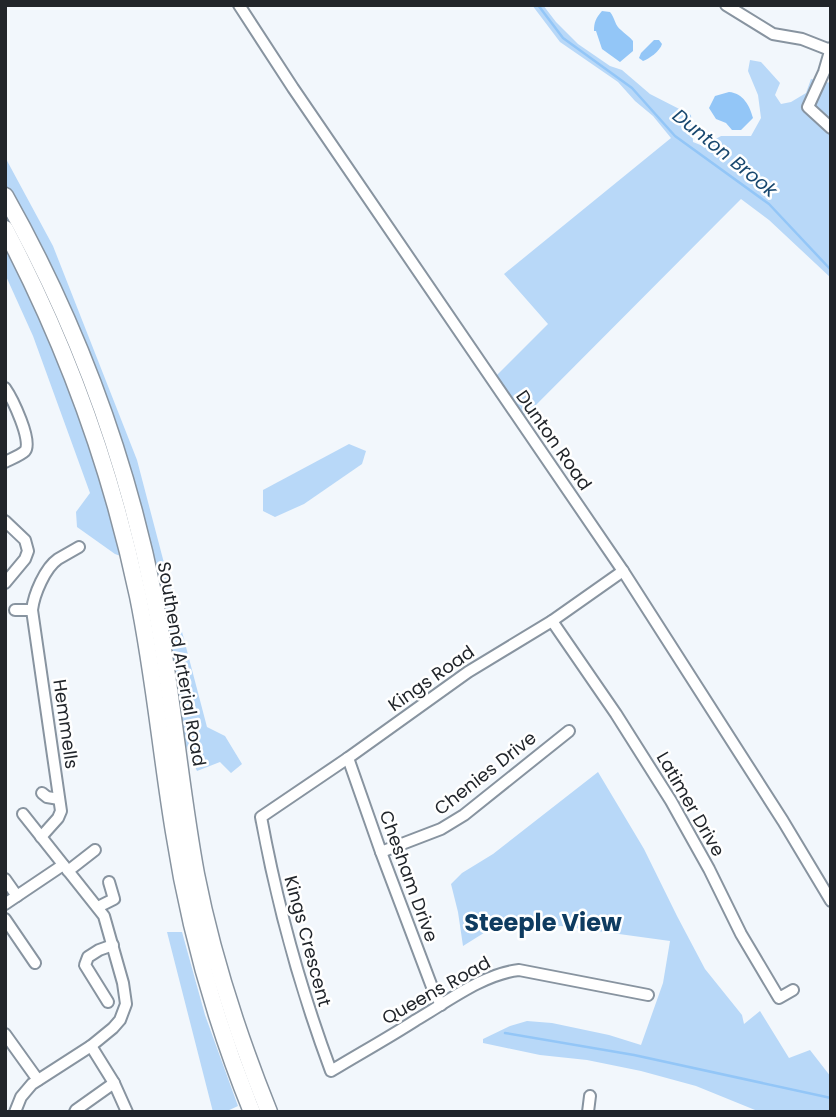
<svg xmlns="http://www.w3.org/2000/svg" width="836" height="1117" font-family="Poppins,sans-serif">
<rect width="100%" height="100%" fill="#f2f7fc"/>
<g fill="#b8d8f8">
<polygon points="532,5 543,5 556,22 578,44 610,66 622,70 650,94 691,115 693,142 703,146 721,136 751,136 761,118 758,95 748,71 750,60 761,62 780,83 775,95 781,104 791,102 806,93 811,79 831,83 831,278 769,220 741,199 520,421 492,380 548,324 504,274 671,138 653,116 635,101 618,82 560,42"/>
<polygon points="5,157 53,246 137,460 207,727 225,736 242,764 231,773 220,762 197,771 186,746 153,568 115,554 77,527 76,512 90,493 33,336 5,274"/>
<polygon points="349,444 366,451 362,464 304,504 275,517 263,511 263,490"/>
<polygon points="598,772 644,849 677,916 705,969 742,1015 744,1024 760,1011 789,1058 810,1050 831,1077 831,1112 760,1112 696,1086 641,1071 587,1060 540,1055 483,1043 483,1039 510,1026 527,1021 552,1023 609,1035 641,1045 663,983 670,941 517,920 495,926 463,946 458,912 451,884 462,873 493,854"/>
<polygon points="167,932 182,932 205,1015 238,1106 225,1112 213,1112"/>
</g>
<g fill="#93c6f7">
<path d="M 602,11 L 610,12 C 615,18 615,26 621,30 C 625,34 629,36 633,41 L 633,51 L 620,62 L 602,49 L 596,31 L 594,31 C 594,22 596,18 602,11 Z"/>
<path d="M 654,40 L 659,40 L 662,44 C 660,51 649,59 643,61 L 639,58 L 641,53 Z"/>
<path d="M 729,92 C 743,93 750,106 753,118 L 741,130 L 732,130 L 726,123 L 716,119 L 709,108 L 715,96 Z"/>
</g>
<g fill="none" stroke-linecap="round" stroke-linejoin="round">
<g stroke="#93c6f7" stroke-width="2.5">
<polyline points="538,5 563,38 632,88 675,136 769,204 831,270"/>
<polyline points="505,1033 634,1055 831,1098"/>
</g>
<g stroke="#8894a0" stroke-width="14">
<g id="minor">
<polyline points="239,5 293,88 623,571 783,821 831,901"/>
<polyline points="726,5 773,34 802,39 830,50"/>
<polyline points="831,48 824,72 808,107 831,128"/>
<path d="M 5,388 C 12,398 33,441 25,451 C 21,455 11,459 5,462"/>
<polyline points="5,521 25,540 28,551 25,559 5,583"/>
<path d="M 623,571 L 552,621 L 468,672 L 348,758 L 261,817 C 277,904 300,988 331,1071 C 359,1054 388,1038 416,1020 C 447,1002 483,974 519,970 L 648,995"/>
<polyline points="15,610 32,610"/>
<polyline points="552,621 616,714 671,801 709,869 741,934 779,998 793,990"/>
<polyline points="348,758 381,852 432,987 441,1005"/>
<polyline points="42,793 47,797 59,799"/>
<path d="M 41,837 L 58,818 L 61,811 L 32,610 C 34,594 45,568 58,559 C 65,555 72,551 79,547"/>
<polyline points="381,852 441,829 464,815 569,731"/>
<polyline points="68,871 95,850"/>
<polyline points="5,879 17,896"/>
<polyline points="5,904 63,865"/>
<polyline points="98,907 114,899 109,882"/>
<polyline points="5,919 35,963"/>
<polyline points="108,1002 85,965 88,957 99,950 113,945"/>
<polyline points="5,1034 38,1080"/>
<polyline points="91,1046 114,1083 127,1112"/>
<polyline points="15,1112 21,1097 32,1084 91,1046 113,1028 120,1020 126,1004 123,983 104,916 23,814"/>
<polyline points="75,1112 76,1110 114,1083"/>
<polyline points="588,1112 590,1096"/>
</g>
</g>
<g stroke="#8894a0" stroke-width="19">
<g id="highway">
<path d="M 5,196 C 75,320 126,457 154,597 C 172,688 179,782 196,874 C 212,956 238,1035 269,1112"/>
<path d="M 5,229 C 66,345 111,468 138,596 C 154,674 161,753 174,832 C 189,929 215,1021 252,1112"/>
</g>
</g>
<use href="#minor" stroke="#fff" stroke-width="10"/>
<use href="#highway" stroke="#fff" stroke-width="16"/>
</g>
<g text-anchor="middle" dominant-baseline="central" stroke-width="5" stroke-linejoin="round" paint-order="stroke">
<g font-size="18" fill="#21252a" stroke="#fff">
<text transform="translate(554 440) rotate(55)">Dunton Road</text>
<text transform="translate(182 664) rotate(80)">Southend Arterial Road</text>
<text transform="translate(431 678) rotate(-35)">Kings Road</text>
<text transform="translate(66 724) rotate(82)">Hemmells</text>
<text transform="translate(485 773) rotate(-38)">Chenies Drive</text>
<text transform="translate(691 804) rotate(60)">Latimer Drive</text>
<text transform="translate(409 876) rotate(70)">Chesham Drive</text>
<text transform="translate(308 941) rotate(75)">Kings Crescent</text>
<text transform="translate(436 990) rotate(-29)">Queens Road</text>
</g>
<g font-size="19" font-style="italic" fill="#19486f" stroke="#fff">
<text transform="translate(725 153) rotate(39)">Dunton Brook</text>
</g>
<g font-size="24" font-weight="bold" fill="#0e3b60" stroke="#fff">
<text x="543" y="922">Steeple View</text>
</g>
</g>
<rect width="836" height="1117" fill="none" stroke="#21252a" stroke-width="14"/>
</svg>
